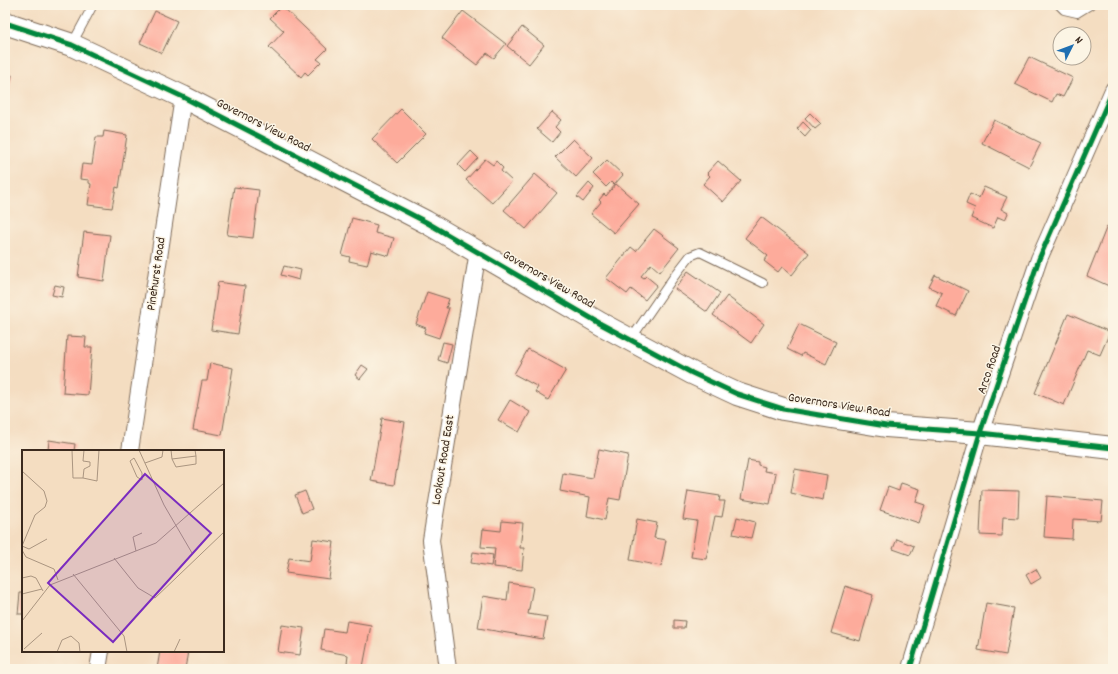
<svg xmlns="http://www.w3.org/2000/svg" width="1118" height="674" font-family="Dekko,sans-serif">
<rect width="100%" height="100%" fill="#fcf5e5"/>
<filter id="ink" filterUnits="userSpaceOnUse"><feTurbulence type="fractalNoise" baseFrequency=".025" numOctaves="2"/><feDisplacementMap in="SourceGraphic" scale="8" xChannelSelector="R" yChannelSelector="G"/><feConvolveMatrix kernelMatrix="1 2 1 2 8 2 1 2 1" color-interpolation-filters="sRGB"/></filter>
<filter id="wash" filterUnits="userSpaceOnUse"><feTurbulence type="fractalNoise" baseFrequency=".012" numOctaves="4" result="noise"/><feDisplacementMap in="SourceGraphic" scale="16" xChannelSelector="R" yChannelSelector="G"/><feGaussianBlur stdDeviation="0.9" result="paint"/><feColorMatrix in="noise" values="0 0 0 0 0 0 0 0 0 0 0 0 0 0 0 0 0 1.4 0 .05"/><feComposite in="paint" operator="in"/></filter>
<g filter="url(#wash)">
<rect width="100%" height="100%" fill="#f4ddc1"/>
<g id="blocks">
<g fill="#fdab9b">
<polygon points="282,6 327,49 317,59 321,62 308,75 305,72 301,77 269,47 284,31 270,18"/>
<polygon points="155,11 177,21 162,53 140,43"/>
<polygon points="463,11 506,44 494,58 487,53 477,65 442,38"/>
<polygon points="522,27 544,45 529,64 507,46"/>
<polygon points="1029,57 1073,78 1063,97 1056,94 1052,102 1015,84"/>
<polygon points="5,74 12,75 6,105 5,105"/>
<polygon points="401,109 426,134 397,163 372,139"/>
<polygon points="552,112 561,120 555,127 560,132 552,142 537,129"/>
<polygon points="810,113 821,124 815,129 805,118"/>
<polygon points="994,120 1041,143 1029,167 982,143"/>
<polygon points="803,122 811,130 805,137 797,129"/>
<polygon points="104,131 127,135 119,188 116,187 112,208 88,205 91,184 89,183 89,180 80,179 82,164 92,165 96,137 103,137"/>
<polygon points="573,139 593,158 576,177 555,157"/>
<polygon points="471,151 478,158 465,172 458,165"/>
<polygon points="485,159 493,165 496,161 503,168 501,171 512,181 492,203 466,180"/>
<polygon points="607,160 623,175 614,185 611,182 606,187 593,174"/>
<polygon points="718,161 741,181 723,202 703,184 710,176 707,173"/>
<polygon points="535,174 557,193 526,229 504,210"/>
<polygon points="589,183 594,188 583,202 577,197"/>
<polygon points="616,184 639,204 614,233 591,214 601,202 599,200 604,194 606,196"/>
<polygon points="234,187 259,190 253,238 227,235"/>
<polygon points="984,187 1007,197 1001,209 1008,213 1005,220 998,217 993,228 971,218 975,208 966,204 970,194 979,198"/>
<polygon points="761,217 809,253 792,275 782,267 778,272 764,261 768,256 745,238"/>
<polygon points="352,218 377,225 375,233 394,238 389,256 371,251 367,265 349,261 350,257 342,255"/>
<polygon points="1107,226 1113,228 1113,276 1109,286 1087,276"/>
<polygon points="654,229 679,248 660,272 651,264 641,276 644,278 646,276 657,285 645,300 631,289 627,294 606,278 631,247 636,251"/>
<polygon points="84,232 110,235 104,281 78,277"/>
<polygon points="284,266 301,270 299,280 281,275"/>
<polygon points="688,271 720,293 707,312 675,289"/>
<polygon points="935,275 968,291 956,316 936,306 942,293 929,287"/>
<polygon points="218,282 245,286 238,334 211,330"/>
<polygon points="55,285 64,287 62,297 52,295"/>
<polygon points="427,292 449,299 446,308 449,308 439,338 424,333 426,328 416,324"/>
<polygon points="727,296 764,324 751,343 713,315"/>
<polygon points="1068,314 1110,332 1100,355 1087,350 1064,405 1035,393"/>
<polygon points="799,324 836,342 826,364 803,353 801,356 787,349"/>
<polygon points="67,336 86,337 85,347 92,347 88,395 63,393"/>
<polygon points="443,342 452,344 447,363 438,360"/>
<polygon points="528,349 566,370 548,400 535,392 538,387 514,374"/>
<polygon points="210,363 233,368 222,435 193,430 202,381 207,381"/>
<polygon points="362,365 368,369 360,379 355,375"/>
<polygon points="510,400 530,412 519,432 498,420"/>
<polygon points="382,418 405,422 394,485 371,481"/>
<polygon points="49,440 75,444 74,451 48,451"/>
<polygon points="599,449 628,455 620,500 609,498 605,520 587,516 590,497 560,491 563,473 593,478"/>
<polygon points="748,460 758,462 758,465 765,467 764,471 776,473 770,504 741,499"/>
<polygon points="795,469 827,475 823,500 791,493"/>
<polygon points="901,483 920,489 916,502 925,505 919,523 880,510 888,487 899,491"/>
<polygon points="982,490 1019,491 1018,518 1003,517 1002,536 980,535"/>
<polygon points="305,491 312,509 302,513 295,495"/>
<polygon points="688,491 720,496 719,501 725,501 722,517 715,516 706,559 691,557 697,521 683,519"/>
<polygon points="1047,496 1103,501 1101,521 1073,519 1072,539 1044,537"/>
<polygon points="737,517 755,522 751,538 733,534"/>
<polygon points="637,519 657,523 654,538 666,540 661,566 630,560"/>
<polygon points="502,521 523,523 520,548 524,548 522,570 493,567 495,548 481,547 483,529 501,531"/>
<polygon points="313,539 334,542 329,579 286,573 289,558 310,561"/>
<polygon points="897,539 914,546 910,555 893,549"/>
<polygon points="473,552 493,555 491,566 471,563"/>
<polygon points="1036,569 1041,578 1031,584 1026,575"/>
<polygon points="509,583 533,587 528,614 547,617 543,639 478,628 483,596 507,600"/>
<polygon points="845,586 873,595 860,641 831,633"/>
<polygon points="20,593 23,593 23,614 18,614"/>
<polygon points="986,603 1014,608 1006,655 978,650"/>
<polygon points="674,620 685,621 684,628 674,628"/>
<polygon points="347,621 371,625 363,667 347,664 348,655 321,650 324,629 345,632"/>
<polygon points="282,625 304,628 300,655 278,652"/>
<polygon points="160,651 188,651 185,669 157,669"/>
</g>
</g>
</g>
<g filter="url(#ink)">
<use href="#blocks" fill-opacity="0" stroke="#7c6957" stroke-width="1"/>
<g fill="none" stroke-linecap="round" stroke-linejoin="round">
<g stroke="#7c6957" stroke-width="10">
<g id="lane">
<polyline points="1059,5 1064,10 1077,13 1090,5"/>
<polyline points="72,44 93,5"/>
<polyline points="631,339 673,278 690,256 700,252 763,283"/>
</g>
</g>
<g stroke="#7c6957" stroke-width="18">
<g id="street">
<polyline points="130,451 183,97"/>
<polyline points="911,665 980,433 1039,259 1113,90"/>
<polyline points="98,669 101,651"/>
<polyline points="448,669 431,540 478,251"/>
</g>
</g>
<g stroke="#7c6957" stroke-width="24">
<polyline id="secondary" points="5,23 72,45 183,97 426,222 601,324 692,373 737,394 783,409 886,426 980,433 1113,448"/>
</g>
<use href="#lane" stroke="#fff" stroke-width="8"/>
<use href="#street" stroke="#fff" stroke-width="16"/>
<use href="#secondary" stroke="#fff" stroke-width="22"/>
<g stroke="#fcf5e5" stroke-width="8">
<g id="cycleway">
<polyline points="5,23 72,45 183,97 426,222 601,324 692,373 737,394 783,409 886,426 980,433 1113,448"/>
<polyline points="911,665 980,433 1039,259 1113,90"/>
</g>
</g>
<use href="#cycleway" stroke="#00873e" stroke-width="5"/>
</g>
</g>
<g text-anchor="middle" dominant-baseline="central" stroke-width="3" stroke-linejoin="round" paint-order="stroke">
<g font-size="13" fill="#3b2a1e" stroke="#fcf5e5">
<text transform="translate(263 126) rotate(27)">Governors View Road</text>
<text transform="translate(157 274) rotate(-82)">Pinehurst Road</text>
<text transform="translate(548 280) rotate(30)">Governors View Road</text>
<text transform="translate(990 370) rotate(-71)">Arco Road</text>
<text transform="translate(839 406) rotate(9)">Governors View Road</text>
<text transform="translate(444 460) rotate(-81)">Lookout Road East</text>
</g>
</g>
<g transform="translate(22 450)">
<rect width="202" height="202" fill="#f4ddc1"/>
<path fill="none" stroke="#aa9580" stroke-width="1" d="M 50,0 L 51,28 L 61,28 L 62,19 L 68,16 L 68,12 L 61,11 L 62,0M 93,0 L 152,0M 117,0 L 142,55 L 170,103M 149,0 L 150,9 L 174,6 L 173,0M 112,8 L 120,23 L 120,30 L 115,27 L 108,11 ZM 150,9 L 154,17 L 174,14 L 174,6M 123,13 L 140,7 L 141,0M 0,21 L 22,41 L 25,51 L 23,57 L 13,65 L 0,96M 61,28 L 75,31 L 77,0M 0,96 L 7,99 L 25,89M 0,100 L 4,107 L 32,119 L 36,130M 114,101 L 111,87 L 120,83M 92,108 L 116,138 L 133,148 L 202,82M 51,124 L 102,186 L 105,202M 0,128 L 9,126 L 14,128 L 21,141M 0,144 L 20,139M 0,171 L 28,135 L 134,93 L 202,33M 2,199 L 20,183M 35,202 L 40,190 L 49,186 L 57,193 L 58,202M 152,202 L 158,189"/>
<path fill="#7b2cbf" fill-opacity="0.15" stroke="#7b2cbf" stroke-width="2" d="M 123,24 L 189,83 L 91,192 L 26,133 Z"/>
<rect width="202" height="202" fill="none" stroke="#3b2a1e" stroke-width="2"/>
</g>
<rect width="1118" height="674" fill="none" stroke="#fcf5e5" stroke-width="20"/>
<g transform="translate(1072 46) rotate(48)"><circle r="19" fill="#fcf5e5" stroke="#afa495"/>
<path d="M0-3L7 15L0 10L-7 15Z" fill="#1f6fb2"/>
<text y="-6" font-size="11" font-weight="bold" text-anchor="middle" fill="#3b2a1e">N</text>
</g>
</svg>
